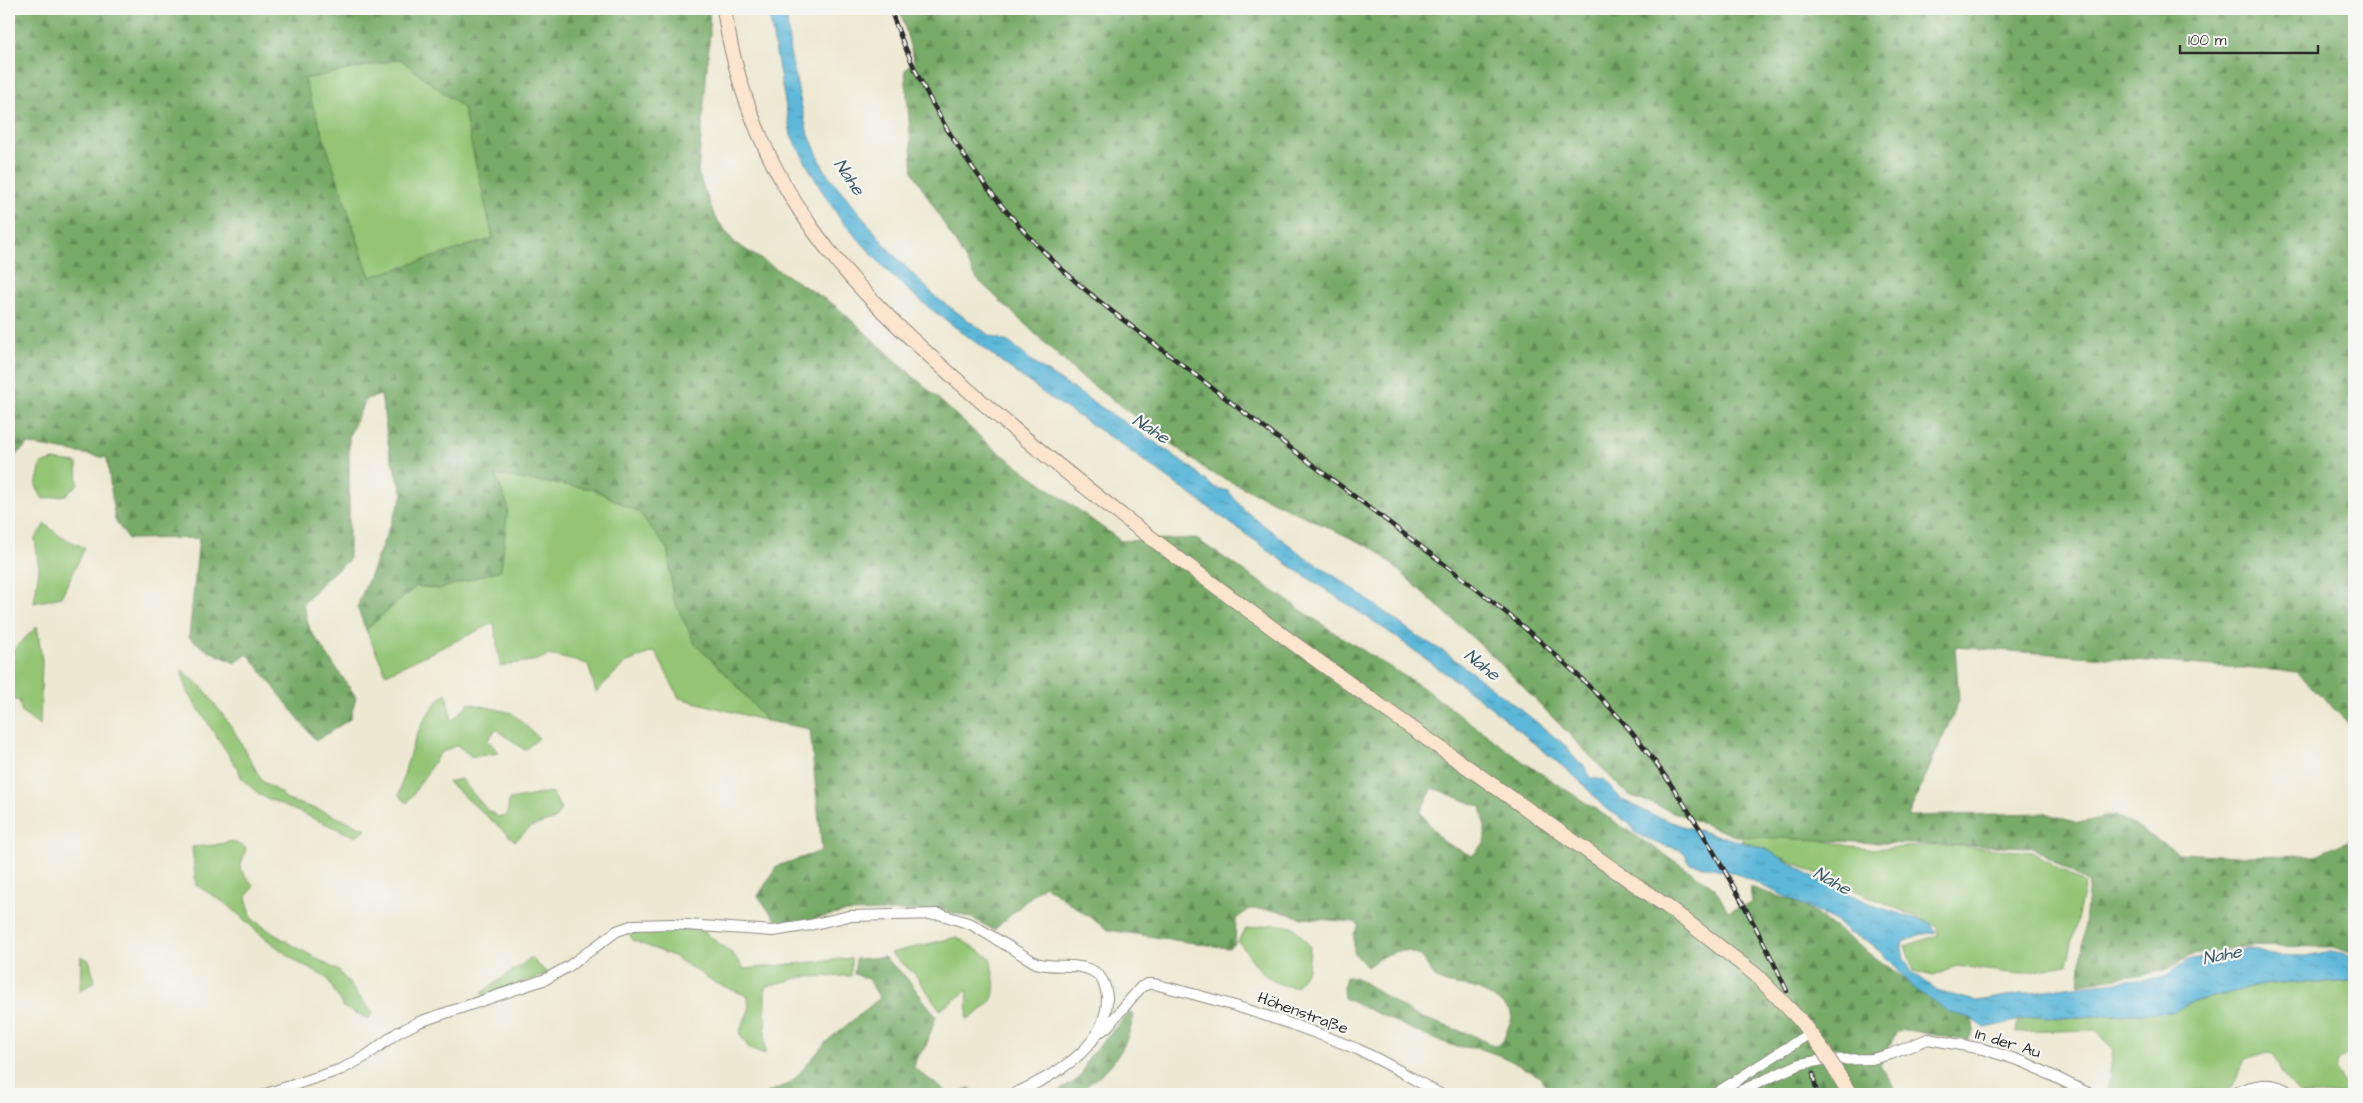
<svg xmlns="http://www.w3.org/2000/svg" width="2363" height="1103" font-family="'Architects Daughter',sans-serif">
<defs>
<pattern id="forest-firs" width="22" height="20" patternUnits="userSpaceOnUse" patternTransform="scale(1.25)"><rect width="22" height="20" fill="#76aa66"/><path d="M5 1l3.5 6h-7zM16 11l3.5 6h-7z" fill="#618b54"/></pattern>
<pattern id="water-ripples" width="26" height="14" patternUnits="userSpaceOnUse" patternTransform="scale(1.25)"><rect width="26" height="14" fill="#5bb7d9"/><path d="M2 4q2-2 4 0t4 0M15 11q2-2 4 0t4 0" fill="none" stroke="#4b95b0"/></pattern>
</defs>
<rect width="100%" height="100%" fill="#f6f6f2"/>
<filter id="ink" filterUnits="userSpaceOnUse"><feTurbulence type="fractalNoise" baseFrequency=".02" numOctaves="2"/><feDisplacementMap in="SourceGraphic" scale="10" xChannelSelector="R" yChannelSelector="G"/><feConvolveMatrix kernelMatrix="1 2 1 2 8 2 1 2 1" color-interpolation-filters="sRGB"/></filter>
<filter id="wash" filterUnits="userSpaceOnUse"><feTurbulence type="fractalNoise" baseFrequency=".0096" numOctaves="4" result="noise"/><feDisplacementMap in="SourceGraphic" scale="20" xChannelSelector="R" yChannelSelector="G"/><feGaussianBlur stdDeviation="1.12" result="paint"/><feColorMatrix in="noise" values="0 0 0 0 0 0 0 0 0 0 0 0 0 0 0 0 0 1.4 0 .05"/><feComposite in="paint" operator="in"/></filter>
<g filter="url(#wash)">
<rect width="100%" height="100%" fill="#ede8d1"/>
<g fill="#93c575" stroke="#5f7850">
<polygon points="400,59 464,108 493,238 370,278 303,79"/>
<polygon points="53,460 77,463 78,484 66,495 43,499 36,486 41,464"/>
<polygon points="495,475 593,489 640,513 668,550 673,598 733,681 767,721 679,698 655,651 625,663 596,692 588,664 549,655 537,660 500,666 494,623 386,674 366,630 416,586 439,589 508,506"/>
<polygon points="45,524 61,537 85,548 61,597 34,603 39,569 35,539"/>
<polygon points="37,626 42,660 40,726 22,713 19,700 13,700 9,703 9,654"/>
<polygon points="182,670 203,688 233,729 262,781 282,794 287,800 317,809 366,829 356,837 260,795 242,779 238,769 186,690"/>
<path d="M 446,693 L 452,721 L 469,703 L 512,713 L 539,738 L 525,750 L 496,729 L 488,740 L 499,753 L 472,757 L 457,745 L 440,753 L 407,803 L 399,795 C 408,758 417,718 446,693 Z"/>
<polygon points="461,779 487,810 499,817 507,816 509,800 552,792 561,809 555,819 531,827 515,841 448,782"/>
<polygon points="1758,828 1866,849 1945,845 2032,852 2085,884 2067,965 2019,974 1957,966 1933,976 1914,971 1905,946 1938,935 1937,926 1741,840"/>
<polygon points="232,841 246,848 240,869 254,886 246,897 252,919 282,939 339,971 373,1013 368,1019 343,1007 327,978 297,962 261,935 228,905 196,885 192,847 215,845"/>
<path d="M 1274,924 L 1294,927 L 1310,947 L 1308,969 L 1296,987 C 1263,985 1257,964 1238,941 L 1246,929 Z"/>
<polygon points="649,927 703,931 734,955 744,969 851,958 851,976 801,977 765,987 765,1054 749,1048 739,1033 749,1010 748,996 716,983 673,956 632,940 629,930"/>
<path d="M 957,937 L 990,958 C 997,993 1000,1001 967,1019 L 968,990 L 940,1010 L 915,974 L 890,953 Z"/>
<polygon points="81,956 89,960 95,981 80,991"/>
<polygon points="531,958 548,974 486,995 481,993"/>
<path d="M 2350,981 L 2354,982 L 2354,1049 L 2339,1061 L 2335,1070 L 2351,1094 L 2301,1094 L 2283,1076 L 2274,1055 L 2267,1052 L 2245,1059 L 2232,1088 C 2212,1097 2216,1092 2197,1089 L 2183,1094 L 2119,1094 L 2108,1087 L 2113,1049 L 2095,1030 L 2016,1032 L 2018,1020 L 2038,1016 L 2060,1018 L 2172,1012 L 2196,1001 L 2262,985 L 2291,982 L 2324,983 Z"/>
</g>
<g fill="url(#forest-firs)" stroke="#506a48" fill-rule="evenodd">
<path d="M 9,9 L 709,9 L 710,33 L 698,173 L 715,217 L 735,243 L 836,306 L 989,445 L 1121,541 L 1195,538 L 1335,633 L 1422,687 L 1522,761 L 1714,887 L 1728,911 L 1752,903 L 1750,887 L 1802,904 L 1931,998 L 1974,1018 L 1973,1031 L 1968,1041 L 1907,1030 L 1897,1031 L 1880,1065 L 1899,1094 L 1551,1094 L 1539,1076 L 1504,1057 L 1481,1049 L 1454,1046 L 1424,1035 L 1344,998 L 1343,989 L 1346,977 L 1355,977 L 1416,1016 L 1470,1034 L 1490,1044 L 1498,1045 L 1503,1041 L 1512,1018 L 1510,1010 C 1499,1001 1487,992 1474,988 C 1464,985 1453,986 1443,982 C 1433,979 1431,970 1425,962 C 1410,941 1383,954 1367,967 L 1354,953 L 1354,934 L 1359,925 L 1355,922 L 1302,918 L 1275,910 L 1249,909 L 1236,919 L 1235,944 L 1228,948 L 1108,930 L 1044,885 L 994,930 L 972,918 L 942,910 L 846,912 L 780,926 L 758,896 L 777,866 L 822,851 L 810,729 L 767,721 L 733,681 L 695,644 L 673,598 L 668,550 L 640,513 L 593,489 L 495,475 L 508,506 L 501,570 L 439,589 L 416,586 L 366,630 L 357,607 L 403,494 L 390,455 L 381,395 L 366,399 L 349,436 L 349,560 L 324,580 L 303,604 L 310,630 L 356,697 L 350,719 L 316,741 L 248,654 L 235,663 L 205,649 L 189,637 L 199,538 L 128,539 L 115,520 L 107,458 L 28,444 L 14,457 L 9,490 ZM 400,59 L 463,108 L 493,238 L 370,277 L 304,79 ZM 1433,788 L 1481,807 L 1485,824 L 1485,842 L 1472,856 L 1442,841 L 1420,812 Z"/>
<polygon points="900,9 2354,9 2354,729 2297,672 1955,647 1959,701 1908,816 2045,813 2078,823 2116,815 2179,853 2236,856 2316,855 2348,841 2354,828 2354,954 2334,947 2244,946 2192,955 2163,971 2079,984 2089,883 2032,847 1877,843 1735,836 1627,794 1495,658 1376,550 1208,471 1079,375 977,279 913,172 905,70 914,61"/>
<polygon points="884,957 905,976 936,1016 926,1046 916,1059 914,1068 948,1093 955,1094 969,1088 977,1094 765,1094 791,1083 827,1041 880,998 868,979 854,974 856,959"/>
<path d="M 1129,1013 L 1134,1015 C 1124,1058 1110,1068 1076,1094 L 1054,1094 L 1080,1078 L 1089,1057 Z"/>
</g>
<polygon fill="url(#water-ripples)" stroke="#437182" points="768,9 786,9 790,53 807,131 825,171 891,252 937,298 989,335 1010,343 1038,366 1165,449 1193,469 1213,487 1228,491 1244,510 1301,554 1345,583 1417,636 1446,653 1529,716 1567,747 1576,760 1583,764 1591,778 1604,780 1622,800 1653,815 1682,826 1764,848 1819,880 1875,906 1930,923 1936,932 1919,935 1901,943 1904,959 1912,972 1940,992 1976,1001 2066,987 2162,978 2188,960 2247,948 2271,955 2306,956 2332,951 2354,957 2354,982 2350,981 2324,983 2291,982 2262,985 2196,1001 2172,1012 2060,1018 2038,1016 1985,1028 1971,1018 1949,1012 1912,987 1892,963 1868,941 1847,932 1836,921 1736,873 1689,863 1686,855 1681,850 1656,843 1634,832 1630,824 1604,807 1579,780 1487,704 1392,634 1286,563 1119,443 1046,395 927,306 890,274 841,220 817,183 791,135"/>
</g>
<g filter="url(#ink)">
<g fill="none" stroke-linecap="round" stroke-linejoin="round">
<g stroke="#8c8a7e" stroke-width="12">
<g id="minor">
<path d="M 1096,1034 L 1106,1028 L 1141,987 L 1148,984 L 1154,984 C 1224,1001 1291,1022 1357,1049 C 1386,1062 1413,1079 1440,1094"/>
<path d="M 266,1094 L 342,1069 L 366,1056 L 397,1033 L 419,1022 L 546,979 L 569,966 L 617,931 L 634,925 L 672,924 L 773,931 L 810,925 L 849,916 L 939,914 L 971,924 L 1036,963 C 1054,969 1076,962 1093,971 C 1102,976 1106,987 1107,997 C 1108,1048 1053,1076 1014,1094"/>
<polyline points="1715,1094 1810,1033"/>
<polyline points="1734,1094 1800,1064 1823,1060 1872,1059 1891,1054 1928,1039 1983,1049 2024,1062 2090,1094"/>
<path d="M 2232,1094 C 2253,1085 2271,1079 2292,1094"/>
</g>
</g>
<g stroke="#8c8a7e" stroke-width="16">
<g id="secondary">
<path d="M 724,9 C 736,90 766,164 814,231 C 855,288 906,335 958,381 C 1012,429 1068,474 1125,518 C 1303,654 1488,782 1672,910"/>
<polyline points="1799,1019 1823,1050"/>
</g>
</g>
<use href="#minor" stroke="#fff" stroke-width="10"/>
<use href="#secondary" stroke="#fce5cf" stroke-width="14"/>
<g stroke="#2b2b2b" stroke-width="4.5">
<g id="rail">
<path d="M 890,9 C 928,115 991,207 1075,281 C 1113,314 1154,343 1193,373 C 1261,426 1330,478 1399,530 C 1467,581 1536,633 1597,694 C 1638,735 1670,781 1700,829 C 1732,882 1761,934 1787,991"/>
<polyline points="1813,1074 1817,1094"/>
</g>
</g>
<use href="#rail" stroke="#f6f6f2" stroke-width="2.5" stroke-dasharray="8" stroke-linecap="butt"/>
<g stroke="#8c8a7e" stroke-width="16" stroke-linecap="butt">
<g id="secondary-bridge">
<polyline points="1672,910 1756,975 1799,1019"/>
<polyline points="1823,1050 1850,1094"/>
</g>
</g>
<use href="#secondary-bridge" stroke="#fce5cf" stroke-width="14"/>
</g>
</g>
<g text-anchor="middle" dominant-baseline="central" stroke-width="4.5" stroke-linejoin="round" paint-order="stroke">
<g font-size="16" fill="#2b2b2b" stroke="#f6f6f2">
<text transform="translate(1303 1013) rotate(20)">Höhenstraße</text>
<text transform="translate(2008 1043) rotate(17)">In der Au</text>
</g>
<g font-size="18" font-style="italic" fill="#3c5c68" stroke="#f6f6f2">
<text transform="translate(849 177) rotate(56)">Nahe</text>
<text transform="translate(1151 429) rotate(33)">Nahe</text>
<text transform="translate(1482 665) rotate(38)">Nahe</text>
<text transform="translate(1832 881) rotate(29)">Nahe</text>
<text transform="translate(2222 955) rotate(-11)">Nahe</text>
</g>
</g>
<rect width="2363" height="1103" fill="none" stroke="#f6f6f2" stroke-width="30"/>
<path d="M2180 45v8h138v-8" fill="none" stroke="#2b2b2b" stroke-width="2.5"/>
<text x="2188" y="45" font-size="15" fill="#2b2b2b" stroke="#f6f6f2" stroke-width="4" paint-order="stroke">100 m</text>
</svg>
